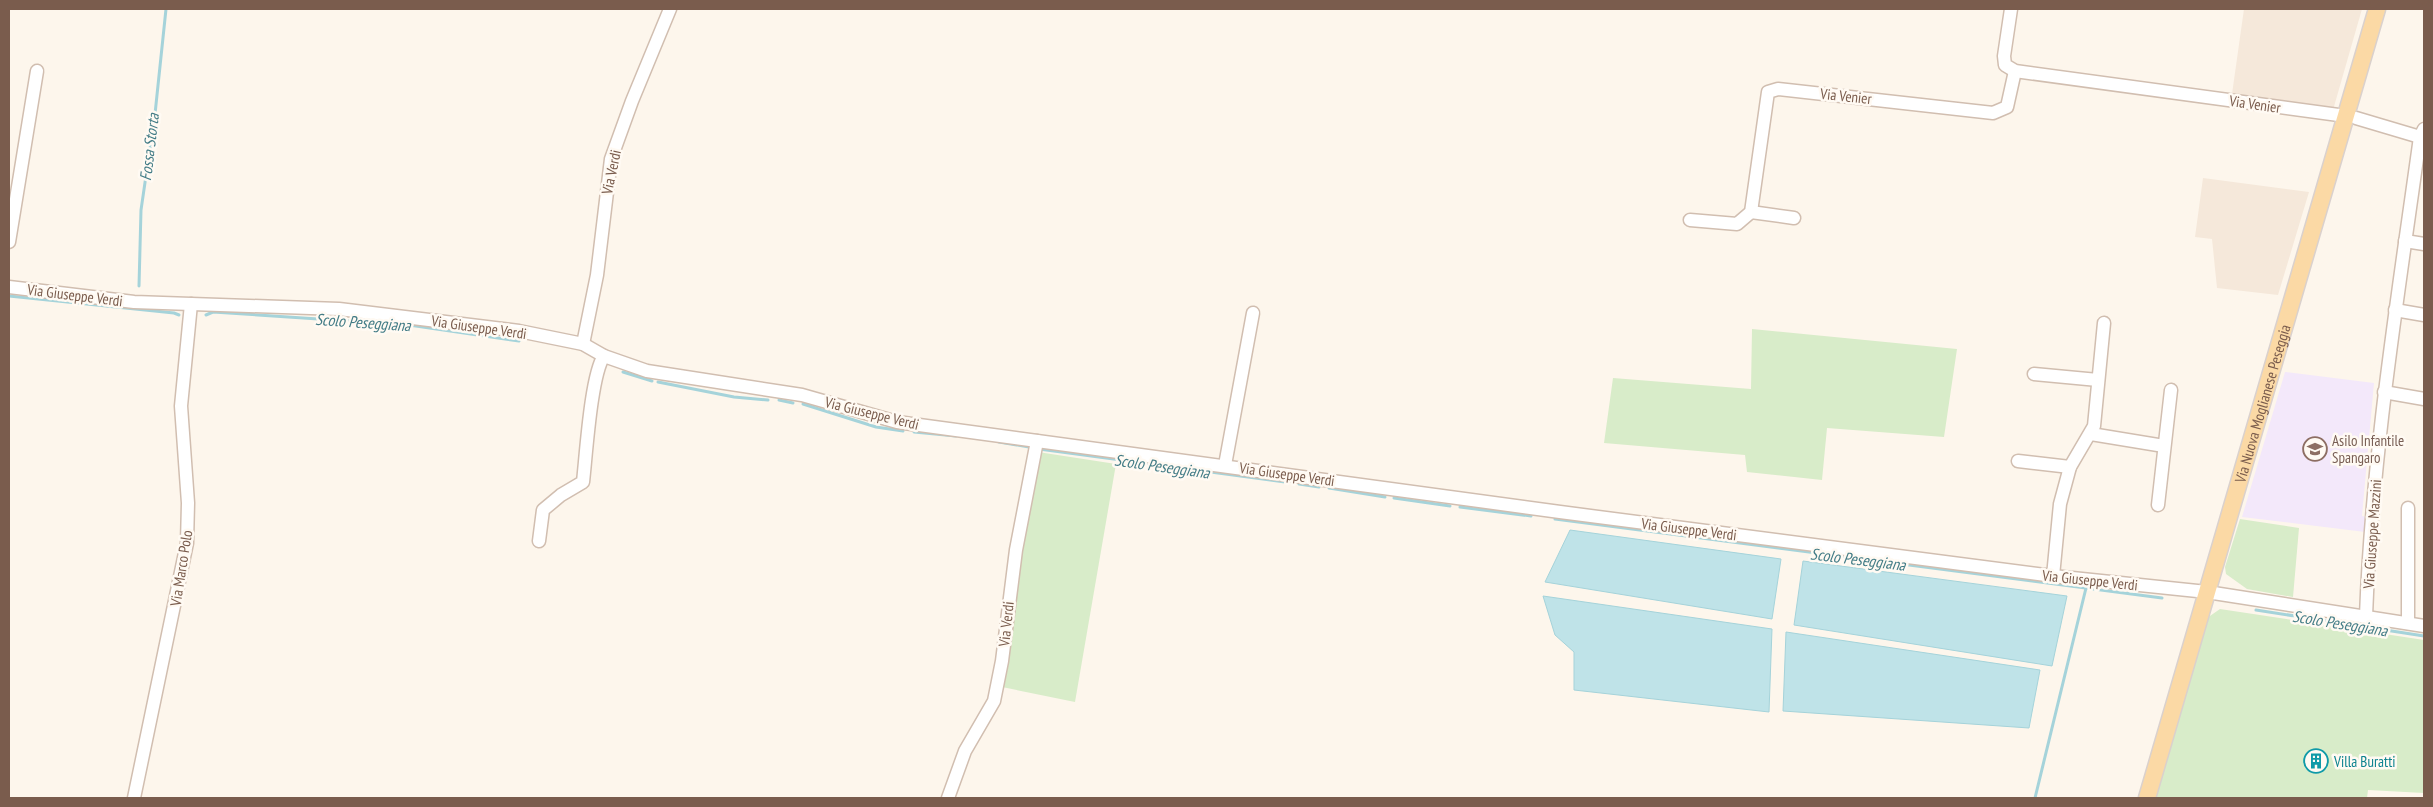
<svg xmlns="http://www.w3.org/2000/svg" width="2433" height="807" font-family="'PT Sans Narrow',sans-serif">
<rect width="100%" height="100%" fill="#fdf6ec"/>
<g fill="#f5e8da">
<polygon points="2244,9 2362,9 2333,110 2232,94"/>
<polygon points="2203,178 2309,192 2278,295 2217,288 2212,239 2195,237"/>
</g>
<polygon fill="#f3e8fa" points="2285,372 2374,383 2362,516 2367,517 2365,532 2242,517"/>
<g fill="#d8ecc9">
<polygon points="1752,329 1957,349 1944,437 1827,428 1822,480 1747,472 1745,455 1604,443 1613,378 1751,389"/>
<polygon points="1038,452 1116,464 1075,702 1002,687"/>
<polygon points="2240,519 2299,528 2293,597 2247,589 2226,574 2225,567"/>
<polygon points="2220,609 2424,640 2424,793 2368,790 2367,798 2155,798 2207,618"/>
</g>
<g fill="#bfe3e8" stroke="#a5d3da">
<polygon points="1570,530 1781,559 1772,619 1545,582"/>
<polygon points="1803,561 2067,596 2052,666 1794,625"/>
<polygon points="1543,596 1772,629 1769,712 1574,690 1574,652 1555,635"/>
<polygon points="1786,632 2040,670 2029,728 1783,711"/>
</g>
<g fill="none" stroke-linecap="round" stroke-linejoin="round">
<g stroke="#a5d3da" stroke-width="3">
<polyline points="139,286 141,210 155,114 166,9"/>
<polyline points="9,296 174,313 179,315"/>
<polyline points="206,315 213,312 409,325 519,341"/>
<polyline points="623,372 652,381"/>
<polyline points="658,382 734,397 768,400"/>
<polyline points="779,400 793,403"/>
<polyline points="803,404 876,427 903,431"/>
<polyline points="914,432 956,436"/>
<polyline points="999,442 1029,447"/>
<polyline points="1039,449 1285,482"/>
<polyline points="1299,484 1319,487"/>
<polyline points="1329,488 1385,497"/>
<polyline points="1394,498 1450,506"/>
<polyline points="1460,507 1531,516"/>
<polyline points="1555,519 2162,598"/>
<polyline points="2256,610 2424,636"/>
<polyline points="2035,798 2086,588"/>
</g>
<g stroke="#d1beb0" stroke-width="15">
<g id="minor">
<polyline points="2011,9 2004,56 2005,65 2015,71 2346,116"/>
<polyline points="2356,118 2420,137"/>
<polyline points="1751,212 1794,218"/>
<polyline points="1690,220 1737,224 1751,212 1768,92 1778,89 1993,113 2007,107 2015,71"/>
<polyline points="2405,241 2424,244"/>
<polyline points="9,242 37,71"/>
<polyline points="9,287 134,302 339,309 519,331 583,344 604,356 647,371 802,395 897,422 1560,512 2053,576 2207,592 2424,626"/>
<polyline points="2395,310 2424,315"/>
<polyline points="583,344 597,275 611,159 632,101 670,9"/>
<polyline points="2034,374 2098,380"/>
<polyline points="2384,392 2424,399"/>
<polyline points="2091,434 2164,446"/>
<polyline points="2018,461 2070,467"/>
<polyline points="1225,465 1253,313"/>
<polyline points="2158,505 2171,390"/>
<polyline points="2408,508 2408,623"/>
<path d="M 539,541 L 543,510 L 561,495 L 583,482 C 586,456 591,374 604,356"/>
<polyline points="2053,576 2060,504 2070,467 2094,426 2104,323"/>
<path d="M 2366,616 C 2372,455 2398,296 2420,137 L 2424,129"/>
<polyline points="134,798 187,543 188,503 181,406 191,304"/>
<polyline points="948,798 965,751 994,701 1002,661 1016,550 1037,441"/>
</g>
</g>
<g stroke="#dad1cd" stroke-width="19">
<g id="major">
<path id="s1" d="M 2147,798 L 2377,9"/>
</g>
</g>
<use href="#minor" stroke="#fff" stroke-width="12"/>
<use href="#major" stroke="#fbd9a5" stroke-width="16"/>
</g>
<defs>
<g id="school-ring" transform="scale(1.25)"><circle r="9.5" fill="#fffaf3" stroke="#8d6e63" stroke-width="1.5"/><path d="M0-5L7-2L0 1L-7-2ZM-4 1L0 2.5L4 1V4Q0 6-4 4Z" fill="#8d6e63"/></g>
<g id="building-ring" transform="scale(1.25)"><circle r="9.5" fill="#fffaf3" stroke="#0f9aa8" stroke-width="1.5"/><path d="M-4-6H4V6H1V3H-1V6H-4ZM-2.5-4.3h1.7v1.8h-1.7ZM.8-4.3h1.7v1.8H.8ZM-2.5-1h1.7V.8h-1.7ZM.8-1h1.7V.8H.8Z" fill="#0f9aa8"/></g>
</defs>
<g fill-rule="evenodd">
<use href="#school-ring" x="2315" y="449"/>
<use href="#building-ring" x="2316" y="761"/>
</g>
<g text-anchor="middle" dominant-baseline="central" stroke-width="5" stroke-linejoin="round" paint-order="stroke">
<g font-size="15" fill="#7a5c4d" stroke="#fffaf3">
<text transform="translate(1846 96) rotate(6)">Via Venier</text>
<text transform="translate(2255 104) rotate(8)">Via Venier</text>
<text transform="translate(611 172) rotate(-78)">Via Verdi</text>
<text transform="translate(75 295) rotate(7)">Via Giuseppe Verdi</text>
<text transform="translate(479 327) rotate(8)">Via Giuseppe Verdi</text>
<text stroke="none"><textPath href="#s1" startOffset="411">Via Nuova Moglianese Peseggia</textPath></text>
<text transform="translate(872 413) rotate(14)">Via Giuseppe Verdi</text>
<text transform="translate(1287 474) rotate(8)">Via Giuseppe Verdi</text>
<text transform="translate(1689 529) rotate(7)">Via Giuseppe Verdi</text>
<text transform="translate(2372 534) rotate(-86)">Via Giuseppe Mazzini</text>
<text transform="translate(181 568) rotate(-81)">Via Marco Polo</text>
<text transform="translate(2090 580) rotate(6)">Via Giuseppe Verdi</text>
<text transform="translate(1006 624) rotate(-84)">Via Verdi</text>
</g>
<g font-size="15" fill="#785e54" stroke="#fffaf3" text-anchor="start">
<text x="2332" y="440">Asilo Infantile<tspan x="2332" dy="17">Spangaro</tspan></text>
</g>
<g font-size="15" fill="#0d838f" stroke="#fffaf3" text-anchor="start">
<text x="2334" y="761">Villa Buratti</text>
</g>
<g font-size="16" font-style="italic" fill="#437c86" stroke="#fffaf3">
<text transform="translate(149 147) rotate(-83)">Fossa Storta</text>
<text transform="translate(363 322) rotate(4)">Scolo Peseggiana</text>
<text transform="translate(1162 466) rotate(8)">Scolo Peseggiana</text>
<text transform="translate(1858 559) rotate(7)">Scolo Peseggiana</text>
<text transform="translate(2340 623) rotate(9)">Scolo Peseggiana</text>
</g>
</g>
<rect width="2433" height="807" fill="none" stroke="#7a5c4d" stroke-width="20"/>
</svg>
